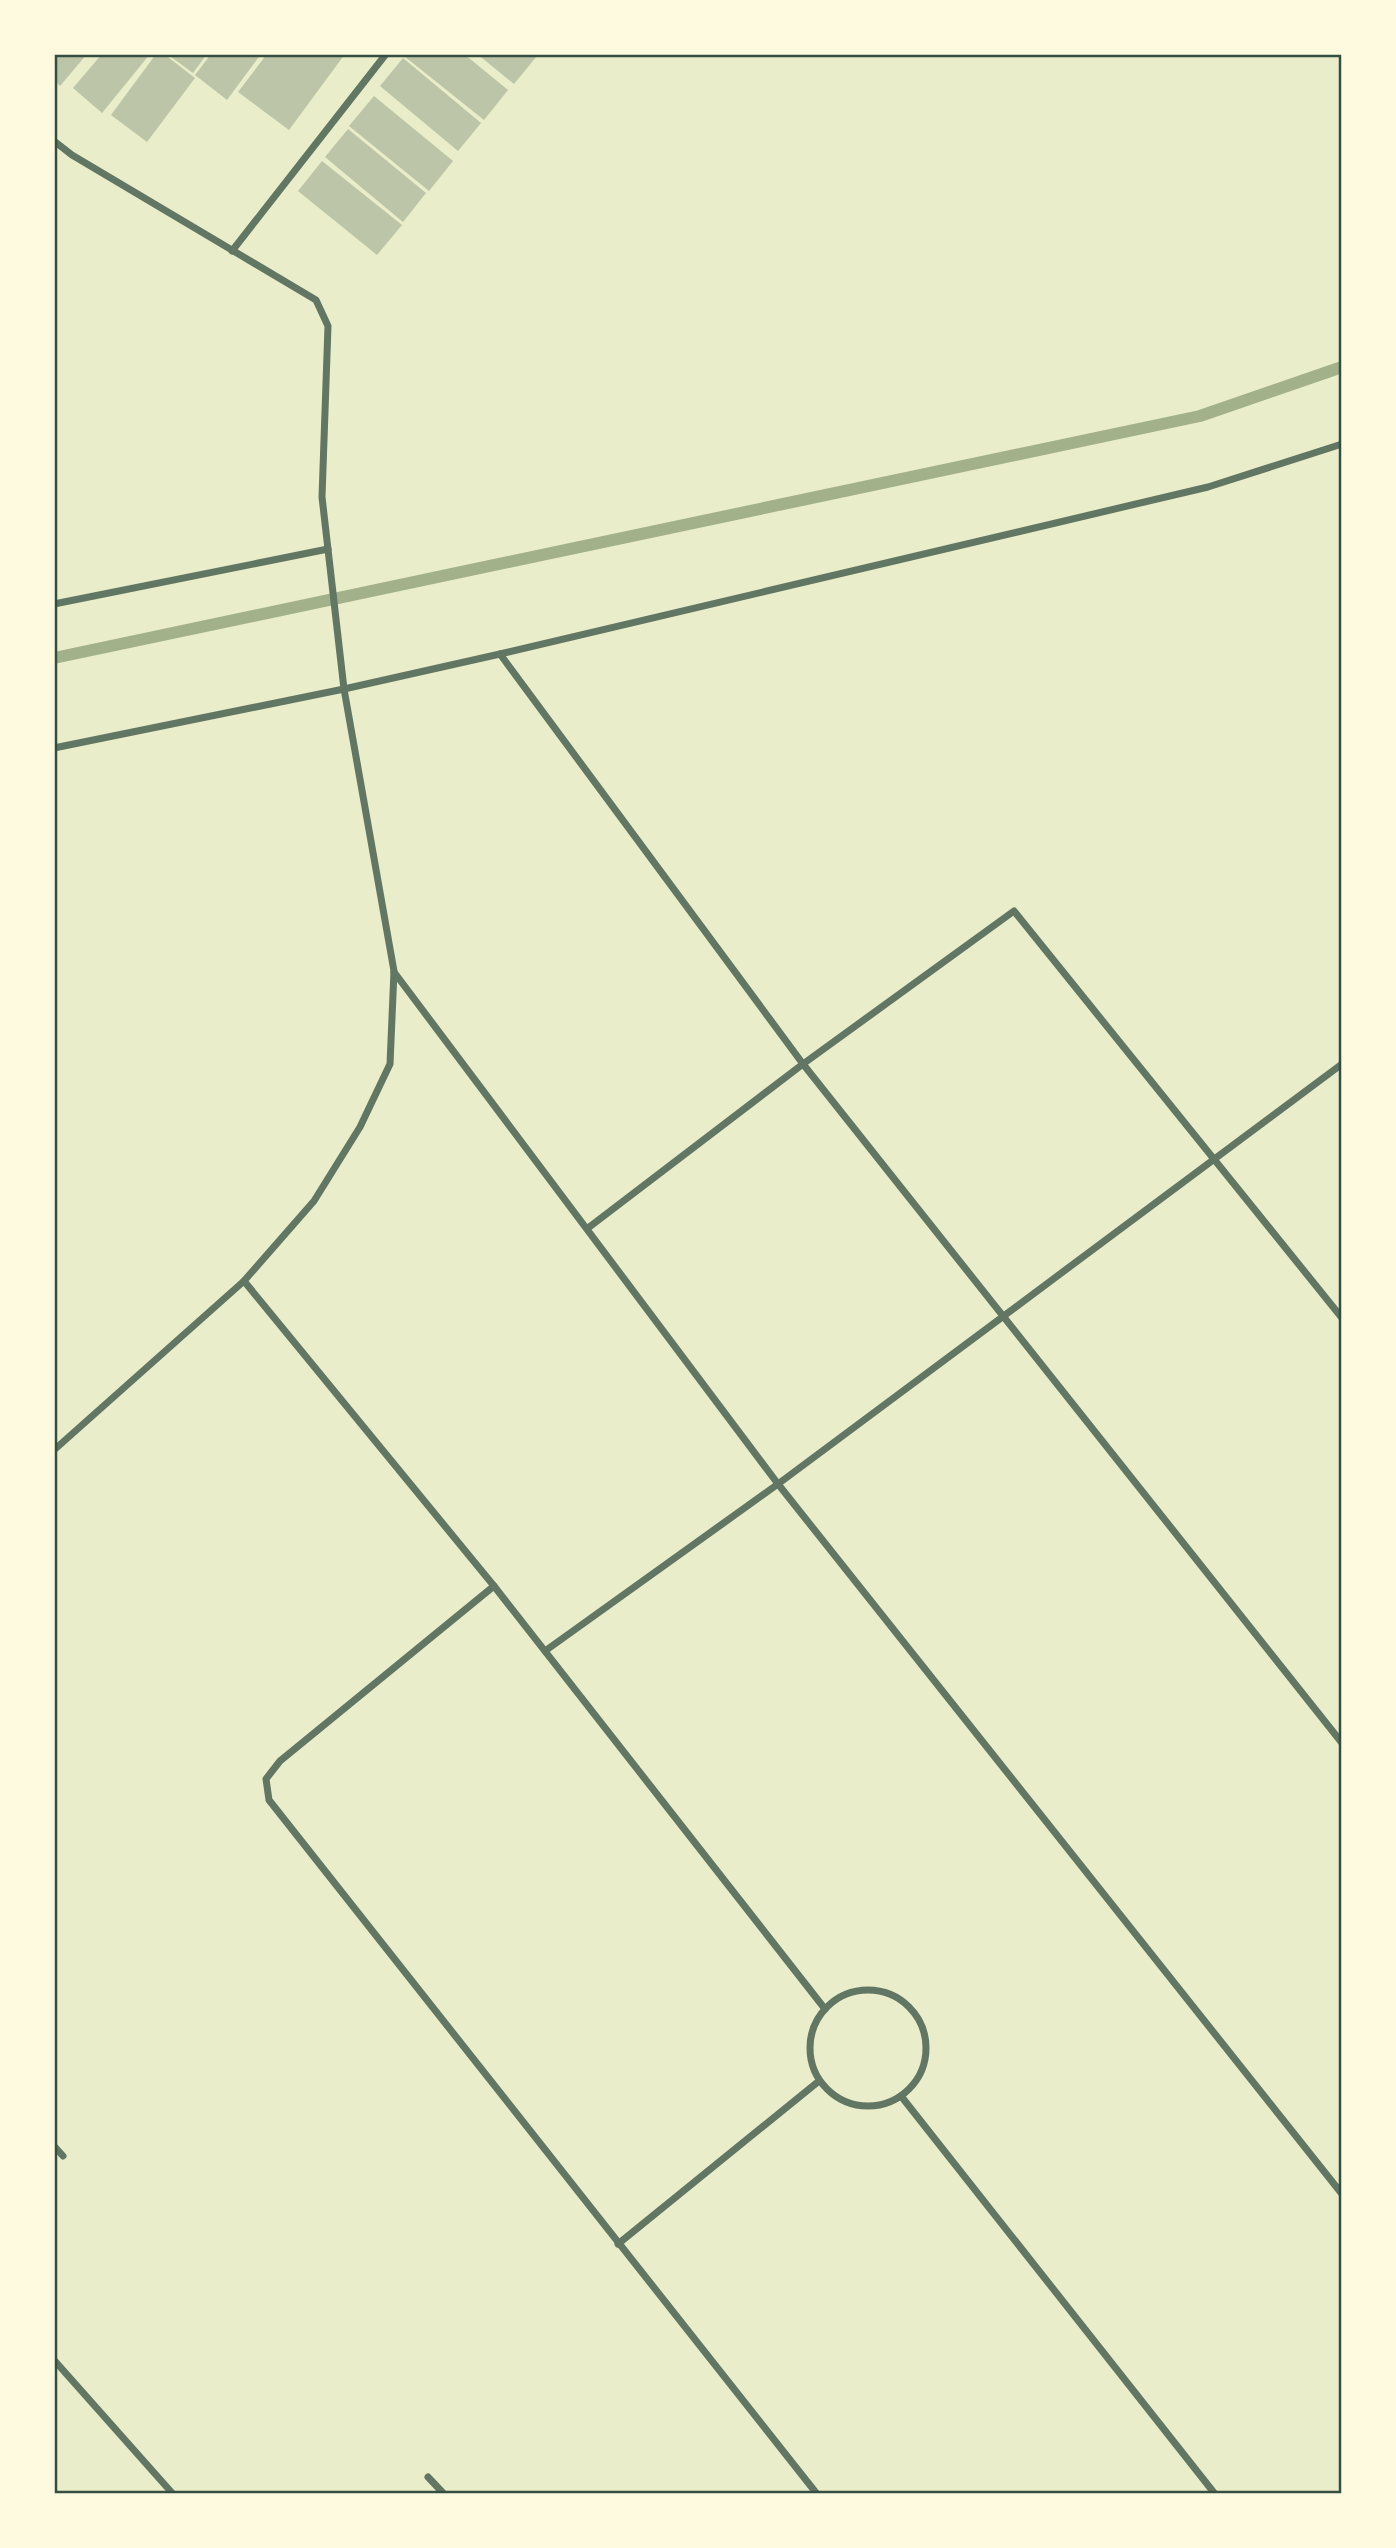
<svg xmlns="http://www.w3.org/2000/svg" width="1396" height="2548" font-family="Lora,serif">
<rect width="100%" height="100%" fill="#e9edc9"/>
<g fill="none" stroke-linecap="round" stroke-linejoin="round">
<polyline stroke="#a3b18a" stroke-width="12" points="54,658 1200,416 1342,367"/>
</g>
<g fill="#bcc5a7">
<polygon points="54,54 87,54 60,86 54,80"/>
<polygon points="102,54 150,54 102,113 73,88"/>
<polygon points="156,54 164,54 195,78 147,142 111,115"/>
<polygon points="167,54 207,54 193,73"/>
<polygon points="211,54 261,54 227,100 195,75"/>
<polygon points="267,54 345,54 289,130 238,92"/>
<polygon points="406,54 464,54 508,90 484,120 404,56"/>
<polygon points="477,54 534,54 537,56 514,84"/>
<polygon points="403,58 481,123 458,151 380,86"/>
<polygon points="374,96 453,161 429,191 349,126"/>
<polygon points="348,129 426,193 403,222 325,157"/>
<polygon points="322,161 402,225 377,255 298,191"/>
</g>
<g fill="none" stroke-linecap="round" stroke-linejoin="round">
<g stroke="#617663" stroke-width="7">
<polyline points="54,141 72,155 316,300 328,326 322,497 344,689 394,971 390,1064 360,1127 314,1201 244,1281 54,1450"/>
<polyline points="232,251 386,54"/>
<polyline points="54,604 328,549"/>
<polyline points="500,654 803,1064 1342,1743"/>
<polyline points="54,748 344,689 500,654 1208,487 1342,444"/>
<polyline points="394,972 778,1484 1342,2194"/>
<polyline points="588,1228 803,1064 1014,911 1342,1318"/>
<polyline points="244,1281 494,1586 825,2009"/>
<polyline points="494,1586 280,1761 266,1779 269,1800 817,2494"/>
<polyline points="545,1651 778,1484 1342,1064"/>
<circle cx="868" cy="2048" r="58"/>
<polyline points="901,2096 1215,2494"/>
<polyline points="54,2146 63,2156"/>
<polyline points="618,2244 819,2081"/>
<polyline points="54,2360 173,2494"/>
<polyline points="428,2477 444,2494"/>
</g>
</g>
<rect width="1396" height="2548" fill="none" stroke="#fefae0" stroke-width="112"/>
<rect x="56" y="56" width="1284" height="2436" fill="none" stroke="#344e41" stroke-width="2.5"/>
</svg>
